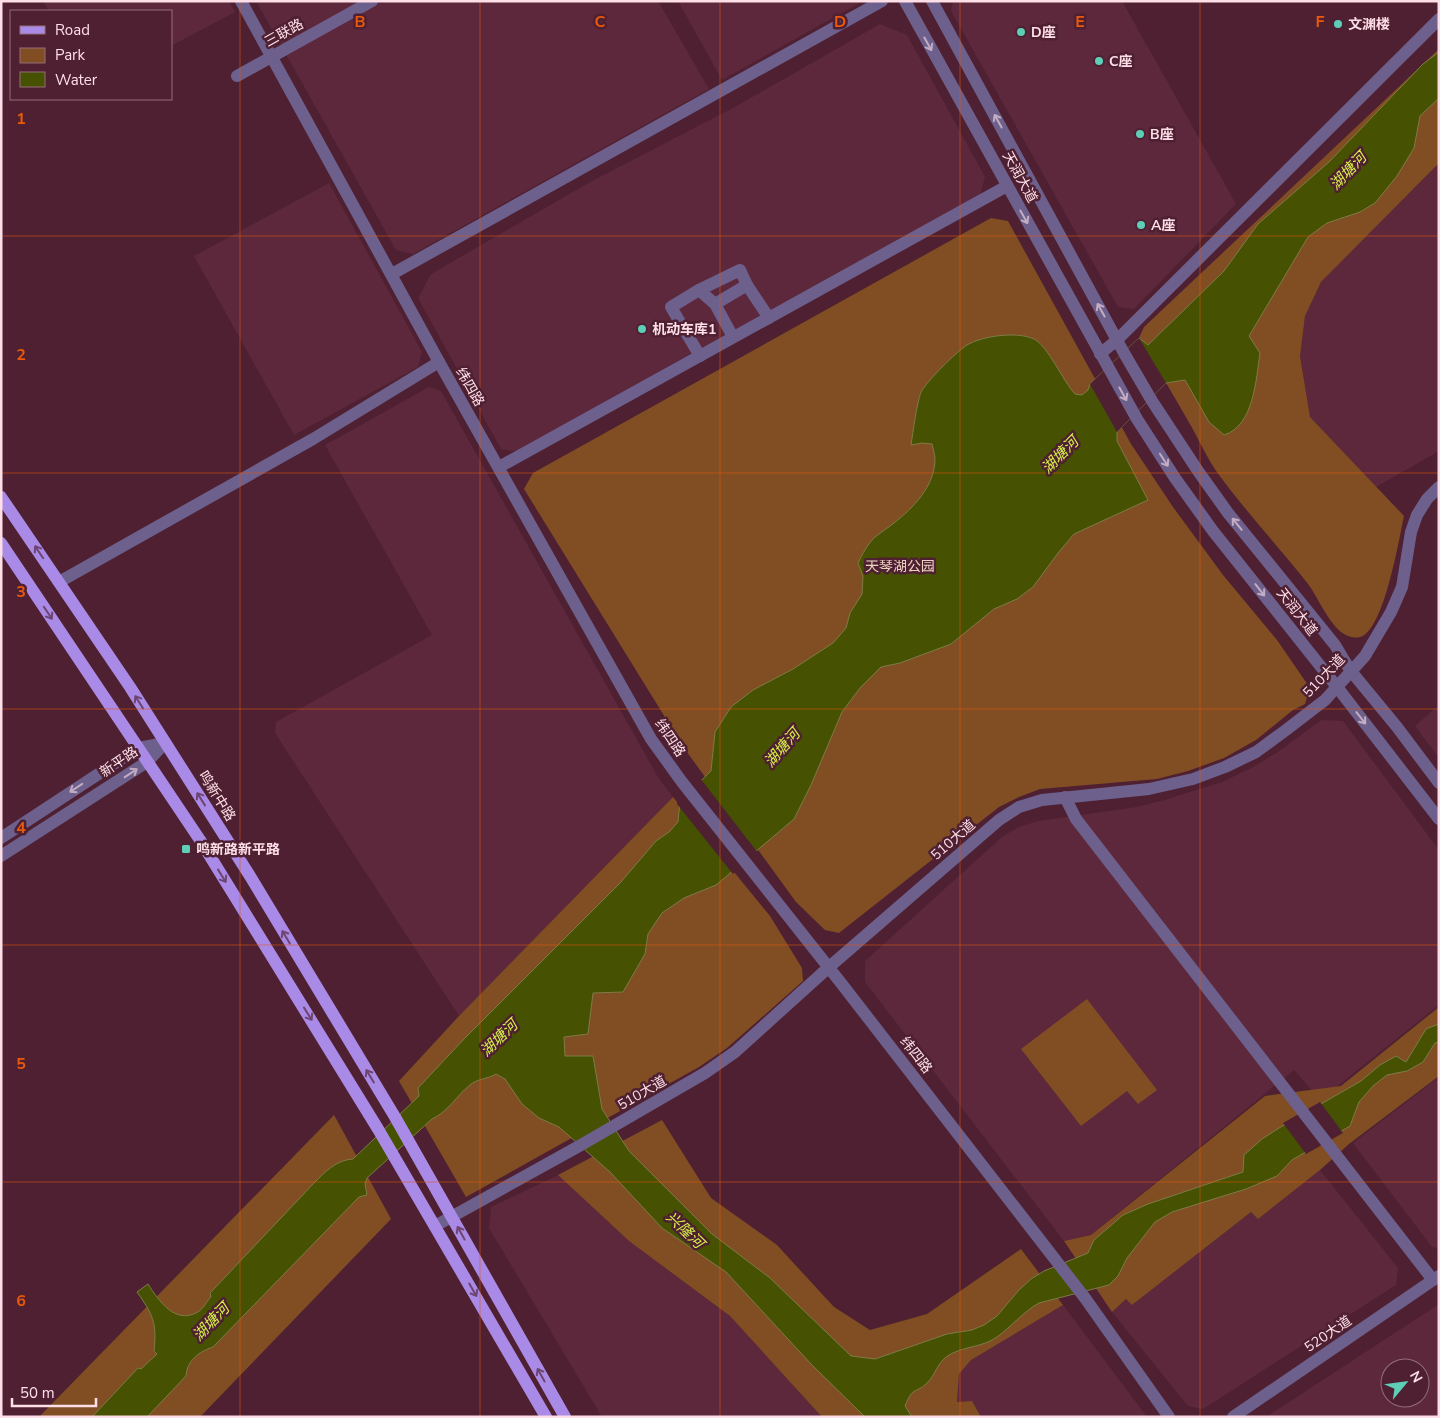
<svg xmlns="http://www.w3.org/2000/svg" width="1440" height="1418" font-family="'Nunito Sans','Noto Sans SC',sans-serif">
<rect width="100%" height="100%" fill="#4e2031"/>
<g fill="#5d283c" fill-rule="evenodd">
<polygon points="43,1 229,1 235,12 171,46 171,11 49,11"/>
<polygon points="256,1 658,1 709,89 413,254 396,250"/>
<polygon points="678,1 863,1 722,80"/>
<polygon points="953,1 1122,1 1236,204 1134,309 1118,307 951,11"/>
<polygon points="880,24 907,35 985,177 980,195 825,281 686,356 517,452 501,449 418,298 431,274 590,182 733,108"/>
<polygon points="1439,163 1439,451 1376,487 1310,417 1300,356 1305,316 1321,282"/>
<polygon points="329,183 422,352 418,367 294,435 194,256"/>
<polygon points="429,387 441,391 658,777 673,797 459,1016 275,733 276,722 432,635 325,445"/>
<polygon points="1439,705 1439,758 1415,726"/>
<polygon points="1321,720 1343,721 1439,850 1439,1005 1320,1100 1294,1070 1091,1235 1064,1241 865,982 865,961 1003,836 1019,827 1038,821 1137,807 1161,801 1222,782 1253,767 1278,752"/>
<polygon points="1439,1077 1439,1249 1432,1247 1353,1143"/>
<polygon points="1320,1170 1398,1268 1396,1285 1203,1409 1188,1406 1112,1312 1126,1299 1132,1305 1251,1212 1258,1219"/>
<polygon points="558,1175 629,1241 730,1316 822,1417 602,1417 489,1228 491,1207"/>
<path d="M 1439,1304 L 1439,1417 L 1266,1417 ZM 1390,1368 L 1420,1368 L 1420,1398 L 1390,1398 Z"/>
<polygon points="1063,1305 1147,1417 981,1417 972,1401 957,1402 959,1374 971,1360"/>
</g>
<g fill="#814e23">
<path d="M 1439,49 L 1439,163 L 1321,282 L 1305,316 L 1300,356 L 1310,417 L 1404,516 C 1399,539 1384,631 1360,637 C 1335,643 1320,599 1308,584 C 1279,547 1247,513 1219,475 C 1208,460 1200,442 1191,426 C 1174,396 1157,367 1139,338 L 1144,327 Z"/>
<polygon points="991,218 1008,221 1131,444 1173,507 1223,575 1277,640 1310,688 1305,704 1293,710 1256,740 1224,758 1188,771 1157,779 1040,789 1019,797 999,807 839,933 825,930 796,902 684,748 524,489 533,473"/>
<polygon points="673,797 770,916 802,968 803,981 727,1048 699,1067 466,1197 399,1081 459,1016"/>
<polygon points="1087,999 1157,1090 1138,1104 1127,1091 1081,1126 1021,1049"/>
<polygon points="1439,1007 1439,1076 1349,1144 1320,1170 1258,1219 1251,1212 1132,1305 1126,1299 1112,1312 1064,1241 1091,1235 1265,1096 1341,1086"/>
<polygon points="334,1115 391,1219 200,1417 39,1417"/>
<polygon points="662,1120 711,1198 777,1245 834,1307 870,1330 927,1314 1021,1249 1063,1305 971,1360 959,1374 957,1402 972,1401 981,1417 822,1417 730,1316 629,1241 558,1175"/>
</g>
<path fill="#465101" stroke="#7d7c46" d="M 1439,52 L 1439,98 L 1420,116 L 1414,148 L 1397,176 L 1375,203 L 1360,212 L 1327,223 L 1308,237 L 1249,336 L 1260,353 C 1256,379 1254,426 1224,435 L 1209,422 L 1185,380 L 1166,383 L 1117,432 L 1117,441 L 1148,500 L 1074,534 L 1058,553 L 1033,587 L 1017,599 L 994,609 L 951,644 L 900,663 L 881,667 L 860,688 L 842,712 L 811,785 L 794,819 L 716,885 L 684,898 L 662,913 L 648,934 L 645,954 L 623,992 L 593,993 L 588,1034 L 564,1037 L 565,1056 L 593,1056 L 602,1109 L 629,1151 L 712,1234 L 770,1278 L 851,1356 L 875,1359 L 947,1334 L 972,1330 L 984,1325 L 997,1316 L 1019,1290 L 1031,1279 L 1044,1271 L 1088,1253 L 1094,1240 L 1123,1215 L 1148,1204 L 1243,1172 L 1244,1155 L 1262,1139 L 1279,1128 L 1361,1081 L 1380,1065 L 1396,1056 L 1406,1062 L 1426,1029 L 1439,1024 L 1439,1042 L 1435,1043 L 1423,1062 L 1407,1071 L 1387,1075 L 1373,1086 L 1359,1102 L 1350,1126 L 1292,1160 L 1277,1176 L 1246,1189 L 1172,1212 L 1155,1222 L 1127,1258 L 1118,1276 L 1109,1285 L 1039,1303 C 1023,1312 1012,1326 997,1337 C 982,1348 961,1346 946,1357 C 937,1364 935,1375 928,1382 C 917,1394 913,1385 905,1406 L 912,1417 L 865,1417 L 811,1364 L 726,1272 L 662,1228 L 610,1172 L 559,1127 L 539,1118 L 522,1104 L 505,1079 L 496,1074 C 488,1079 476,1079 470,1085 C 456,1096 449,1111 432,1119 L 367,1178 L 365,1184 L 367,1195 L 359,1197 L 213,1347 C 199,1352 187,1360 186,1376 L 147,1417 L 92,1417 L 138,1368 L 141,1369 L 157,1354 L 154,1351 C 157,1322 153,1315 137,1292 L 148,1284 C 159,1301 175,1325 198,1312 C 203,1309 207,1301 211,1297 L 210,1293 L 314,1183 C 325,1172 336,1160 353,1159 L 419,1096 L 418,1088 L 464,1039 L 620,883 L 656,841 L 669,832 L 678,822 L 680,801 L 711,771 L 715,732 L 731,707 L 753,690 L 793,669 L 833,643 L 846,628 L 850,613 L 862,594 L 863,576 L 858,563 C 863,553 867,545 875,537 C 881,532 888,528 894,523 C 913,508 935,486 935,459 C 935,455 933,449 932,444 L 922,443 L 911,445 C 913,432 917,402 921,392 C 927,381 956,352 967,345 C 982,336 1017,331 1034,339 C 1048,346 1063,381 1075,394 L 1082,395 L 1088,390 L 1090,384 L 1139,338 L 1148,345 L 1224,271 L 1258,224 L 1329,162 L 1423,64 Z"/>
<g fill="#4e2031">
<polygon points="1139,338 1166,383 1117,432 1090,384"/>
<polygon points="700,778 758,853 733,874 677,804 678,800"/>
<polygon points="1320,1102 1343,1133 1306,1154 1283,1123"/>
</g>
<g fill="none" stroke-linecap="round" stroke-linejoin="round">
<g stroke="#6d608c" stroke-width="12">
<polyline points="241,1 439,362 651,739 682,782 841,983 1085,1298 1169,1417"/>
<polyline points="905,1 1137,419 1175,478 1213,531 1337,687 1439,819"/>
<polyline points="932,1 1124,353 1152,401 1198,471 1228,513 1335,645 1350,670 1397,727 1439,783"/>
<polyline points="237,76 372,1"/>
<polyline points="392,274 882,1"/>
<polyline points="699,290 715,304 733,337"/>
<polyline points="715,304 747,285 769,318"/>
<polyline points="1100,354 1118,339 1439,19"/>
<polyline points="700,356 671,307 699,290 740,270 747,285"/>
<polyline points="499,467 1007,186"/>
<polyline points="59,582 313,439 439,362"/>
<polyline points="1065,797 1076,819 1433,1280"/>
<polyline points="1,838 138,748 165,743"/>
<polyline points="1,856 147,762 165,743"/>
<polyline points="435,1226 581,1145 705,1073 735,1052 828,968 999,820 1019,807 1042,800 1149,789 1193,779 1225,767 1256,752 1286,730 1325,700 1365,656 1391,612 1402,587 1411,532 1417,515 1427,499 1439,487"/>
<polyline points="1233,1417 1439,1276"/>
</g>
<g stroke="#a98ae6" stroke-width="12">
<polyline points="1,497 130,687 250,876 395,1117 565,1417"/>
<polyline points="1,543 200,840 378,1129 546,1417"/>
</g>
</g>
<defs><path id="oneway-shaft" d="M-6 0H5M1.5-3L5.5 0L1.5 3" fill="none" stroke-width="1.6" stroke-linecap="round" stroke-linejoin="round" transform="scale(1.25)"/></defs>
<g stroke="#c4acc3">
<use href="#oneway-shaft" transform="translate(928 44) rotate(61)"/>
<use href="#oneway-shaft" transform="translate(998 121) rotate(-119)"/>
<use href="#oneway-shaft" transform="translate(1024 217) rotate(61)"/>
<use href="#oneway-shaft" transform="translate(1101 310) rotate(-119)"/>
<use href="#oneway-shaft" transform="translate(1123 394) rotate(61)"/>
<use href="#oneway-shaft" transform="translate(1164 460) rotate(57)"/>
<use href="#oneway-shaft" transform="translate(1237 524) rotate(-129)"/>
<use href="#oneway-shaft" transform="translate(1260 590) rotate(52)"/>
<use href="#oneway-shaft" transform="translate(1361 718) rotate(52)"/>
<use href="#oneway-shaft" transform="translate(131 773) rotate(-33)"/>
<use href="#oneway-shaft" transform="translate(76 788) rotate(146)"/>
</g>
<g stroke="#6e4570">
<use href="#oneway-shaft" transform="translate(39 552) rotate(-124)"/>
<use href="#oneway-shaft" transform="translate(48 613) rotate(56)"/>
<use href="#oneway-shaft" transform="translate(139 702) rotate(-122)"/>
<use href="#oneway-shaft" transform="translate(201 799) rotate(-122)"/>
<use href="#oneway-shaft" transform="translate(222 876) rotate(58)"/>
<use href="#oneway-shaft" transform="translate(286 937) rotate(-121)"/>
<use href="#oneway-shaft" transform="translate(308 1014) rotate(58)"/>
<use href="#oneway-shaft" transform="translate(370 1076) rotate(-121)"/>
<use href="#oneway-shaft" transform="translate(461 1233) rotate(-119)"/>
<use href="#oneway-shaft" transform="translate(473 1290) rotate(60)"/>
<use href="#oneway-shaft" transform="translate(541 1375) rotate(-119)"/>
</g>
<path fill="none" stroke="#e8590c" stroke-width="1" stroke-opacity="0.55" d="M 240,1 L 240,1417M 480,1 L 480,1417M 720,1 L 720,1417M 960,1 L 960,1417M 1200,1 L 1200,1417M 1,236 L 1439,236M 1,473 L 1439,473M 1,709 L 1439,709M 1,945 L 1439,945M 1,1182 L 1439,1182"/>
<g fill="#5eceb7" stroke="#4e2031" stroke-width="2">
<circle cx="1338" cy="24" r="5"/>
<circle cx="1021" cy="32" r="5"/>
<circle cx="1099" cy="61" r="5"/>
<circle cx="1140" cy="134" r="5"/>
<circle cx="1141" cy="225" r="5"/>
<circle cx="642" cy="329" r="5"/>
<rect x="181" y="844" width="10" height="10" rx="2.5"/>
</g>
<g text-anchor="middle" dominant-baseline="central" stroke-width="5" stroke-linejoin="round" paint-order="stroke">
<g font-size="14" font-weight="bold" fill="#fedfe8" stroke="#4e2031" text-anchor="start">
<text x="1348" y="24">文渊楼</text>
<text x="1031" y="32">D座</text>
<text x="1109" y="61">C座</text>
<text x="1150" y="134">B座</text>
<text x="1151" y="225">A座</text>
<text x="652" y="329">机动车库1</text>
<text x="196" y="849">鸣新路新平路</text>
</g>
<g font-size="14" fill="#fedfe8" stroke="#4e2031">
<text transform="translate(284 33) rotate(-29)">三联路</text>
<text transform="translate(1020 177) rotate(61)">天润大道</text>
<text transform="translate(470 387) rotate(60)">纬四路</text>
<text transform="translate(1297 612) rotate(52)">天润大道</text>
<text transform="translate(1324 676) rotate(-46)">510大道</text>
<text transform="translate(670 738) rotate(56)">纬四路</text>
<text transform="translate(119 762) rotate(-34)">新平路</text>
<text transform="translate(217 796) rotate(58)">鸣新中路</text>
<text transform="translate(953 840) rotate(-41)">510大道</text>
<text transform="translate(916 1055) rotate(52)">纬四路</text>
<text transform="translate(642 1093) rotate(-30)">510大道</text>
<text transform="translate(1328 1334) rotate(-34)">520大道</text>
</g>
<g font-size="14" fill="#ecd3c1" stroke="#4e2031">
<text x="900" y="566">天琴湖公园</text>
</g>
<g font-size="15" font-style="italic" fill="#d7f248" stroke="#4e2031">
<text transform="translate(1348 171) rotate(-46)">湖塘河</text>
<text transform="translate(1060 455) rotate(-45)">湖塘河</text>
<text transform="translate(782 748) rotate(-49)">湖塘河</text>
<text transform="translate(499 1038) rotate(-44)">湖塘河</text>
<text transform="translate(685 1230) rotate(44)">兴隆河</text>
<text transform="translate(211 1322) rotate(-46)">湖塘河</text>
</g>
</g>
<g font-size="16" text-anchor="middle" font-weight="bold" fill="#e8590c" stroke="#4e2031" stroke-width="5" stroke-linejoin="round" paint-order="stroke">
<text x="360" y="27">B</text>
<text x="600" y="27">C</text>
<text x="840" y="27">D</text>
<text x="1080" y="27">E</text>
<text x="1320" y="27">F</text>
<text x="21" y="124">1</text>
<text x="21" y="360">2</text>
<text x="21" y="597">3</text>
<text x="21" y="833">4</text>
<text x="21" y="1069">5</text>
<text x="21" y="1306">6</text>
</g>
<rect width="1440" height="1418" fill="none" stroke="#fedfe8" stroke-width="5"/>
<rect x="10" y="10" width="162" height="90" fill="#4e2031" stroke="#946c7a"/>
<rect x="20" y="26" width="25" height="8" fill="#a98ae6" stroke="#946c7a"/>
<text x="55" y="35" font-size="15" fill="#fedfe8">Road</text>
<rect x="20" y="48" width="25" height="15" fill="#814e23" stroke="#946c7a"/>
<text x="55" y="60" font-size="15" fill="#fedfe8">Park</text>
<rect x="20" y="72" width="25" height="15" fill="#465101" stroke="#946c7a"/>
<text x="55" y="85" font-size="15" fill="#fedfe8">Water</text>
<g transform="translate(1405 1383) rotate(61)"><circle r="24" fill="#4e2031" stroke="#946c7a"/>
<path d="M0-4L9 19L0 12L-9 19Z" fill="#5eceb7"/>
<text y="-8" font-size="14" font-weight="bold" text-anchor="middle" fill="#fedfe8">N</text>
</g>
<path d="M12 1398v8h84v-8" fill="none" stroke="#fedfe8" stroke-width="2.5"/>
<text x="20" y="1398" font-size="15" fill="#fedfe8" stroke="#4e2031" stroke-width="4" paint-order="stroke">50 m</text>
</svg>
